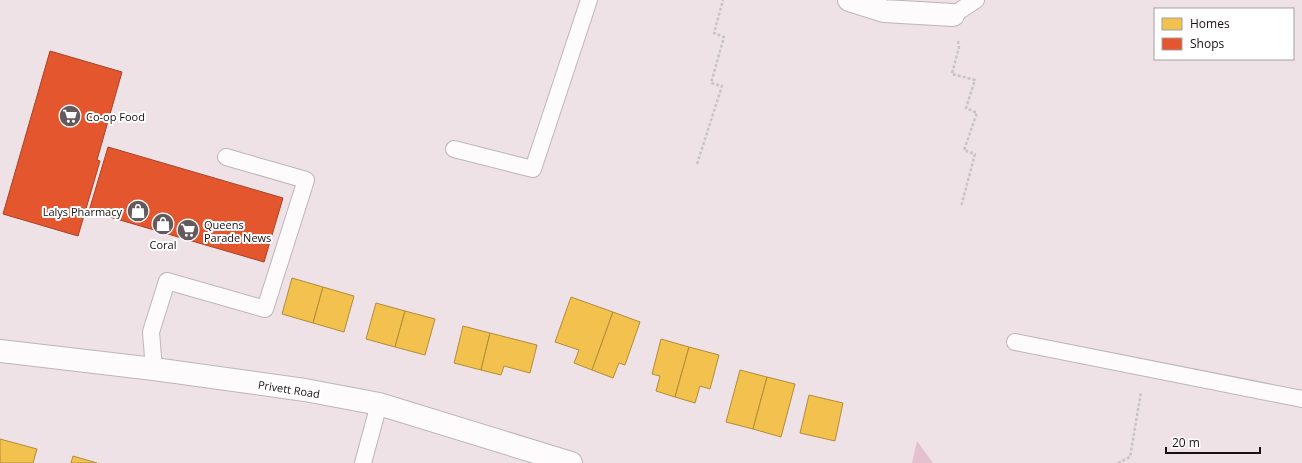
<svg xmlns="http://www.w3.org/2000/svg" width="1302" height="463" font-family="'Open Sans',sans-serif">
<rect width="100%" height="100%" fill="#efe2e6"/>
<polygon fill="#e5c0ce" points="917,441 933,463 912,463"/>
<g fill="#f2c14e" stroke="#b18c3c">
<polygon points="292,278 323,287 313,323 282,314"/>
<polygon points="323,287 354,296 344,332 313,323"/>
<polygon points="571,297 613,312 592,370 574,363 579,350 555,342"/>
<polygon points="376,303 405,311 395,347 366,339"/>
<polygon points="405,311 435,319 425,355 395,347"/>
<polygon points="613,312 640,322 625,365 619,363 613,378 592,370"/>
<polygon points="463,326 490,333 481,370 454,363"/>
<polygon points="490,333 537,345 530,373 504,366 501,375 481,370"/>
<polygon points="661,339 689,347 675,397 656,391 660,376 652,374"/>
<polygon points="689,347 719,355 710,389 700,386 695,403 675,397"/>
<polygon points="740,370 767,377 753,429 726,422"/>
<polygon points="767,377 795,384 781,437 753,429"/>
<polygon points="809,395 843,403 835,441 800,433"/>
<polygon points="0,439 37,449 33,463 0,463"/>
<polygon points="73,456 97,463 71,463"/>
</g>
<g fill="#e4572e" stroke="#a74226">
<polygon points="50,51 122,72 97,160 100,161 78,236 3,214"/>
<polygon points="108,147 283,198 264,262 89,211"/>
</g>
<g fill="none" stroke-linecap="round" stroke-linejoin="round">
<g stroke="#bfb4b8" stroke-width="18">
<g id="lane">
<polyline points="953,15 976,0"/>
<polyline points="454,149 533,169 589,0"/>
<polyline points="1015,342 1302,399"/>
<polyline points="154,369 151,332 167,281 265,309 306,180 226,157"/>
<polyline points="363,463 379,404"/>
</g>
</g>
<g stroke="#bfb4b8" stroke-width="24">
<polyline id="street" points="849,0 884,11 953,15"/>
</g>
<g stroke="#bfb4b8" stroke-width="24">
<polyline id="secondary" points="0,351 154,369 305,390 379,404 571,463"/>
</g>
<g stroke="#c8c4c6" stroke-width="2.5" stroke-dasharray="3 2" stroke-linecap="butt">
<polyline points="958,41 959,47 952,74 975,80 966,108 977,113 964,150 975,154 961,207"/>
<polyline points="697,164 722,86 711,83 724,37 714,33 723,0"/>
<polyline points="1118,463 1130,457 1141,392"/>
</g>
<use href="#lane" stroke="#fdfbfb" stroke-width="16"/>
<use href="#street" stroke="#fdfbfb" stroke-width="22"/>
<use href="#secondary" stroke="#fdfbfb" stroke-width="22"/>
</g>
<defs>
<g id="supermarket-disc" transform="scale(1.15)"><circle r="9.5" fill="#645a5d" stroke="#fff"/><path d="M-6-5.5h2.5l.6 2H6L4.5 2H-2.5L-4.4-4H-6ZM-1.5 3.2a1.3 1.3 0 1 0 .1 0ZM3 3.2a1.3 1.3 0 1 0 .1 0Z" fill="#fff"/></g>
<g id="shop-disc" transform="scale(1.15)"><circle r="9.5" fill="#645a5d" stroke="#fff"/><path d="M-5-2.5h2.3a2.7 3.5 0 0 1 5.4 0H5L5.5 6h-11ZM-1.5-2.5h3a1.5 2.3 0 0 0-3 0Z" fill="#fff"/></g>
</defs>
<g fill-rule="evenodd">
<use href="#supermarket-disc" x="70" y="116"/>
<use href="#shop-disc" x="138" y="211"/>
<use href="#shop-disc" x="163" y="224"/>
<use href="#supermarket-disc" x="188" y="230"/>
</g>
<g text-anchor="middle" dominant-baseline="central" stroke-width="4" stroke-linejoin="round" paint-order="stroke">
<g font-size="11" fill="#191013" stroke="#fff" text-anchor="start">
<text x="86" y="116">Co-op Food</text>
<text x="122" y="211" text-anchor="end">Lalys Pharmacy</text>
<text x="204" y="224">Queens<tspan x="204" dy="13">Parade News</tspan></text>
<text x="163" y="244" text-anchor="middle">Coral</text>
</g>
<g font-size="11" fill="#191013" stroke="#fff">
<text transform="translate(289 389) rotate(9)">Privett Road</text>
</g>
</g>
<rect x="1154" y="8" width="140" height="52" fill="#ffffff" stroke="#a39fa1"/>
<rect x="1162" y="18" width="20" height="12" fill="#f2c14e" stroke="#a39fa1"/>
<text x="1190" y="28" font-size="12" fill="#191013">Homes</text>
<rect x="1162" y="38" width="20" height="12" fill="#e4572e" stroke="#a39fa1"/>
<text x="1190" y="48" font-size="12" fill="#191013">Shops</text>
<path d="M1166 447v6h94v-6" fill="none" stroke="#191013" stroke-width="2"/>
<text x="1172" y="447" font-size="12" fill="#191013" stroke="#ffffff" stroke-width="3" paint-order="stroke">20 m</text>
</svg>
